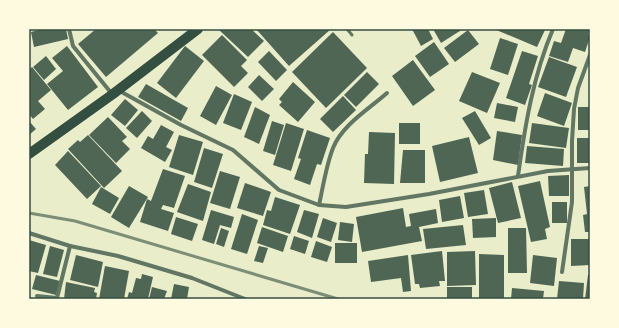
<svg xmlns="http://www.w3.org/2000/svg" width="619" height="328" font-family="'Golos Text',sans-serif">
<rect width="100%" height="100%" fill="#e9edc9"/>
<g fill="#4f6655">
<polygon points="42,29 66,29 68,39 34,47 31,32"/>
<polygon points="96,29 154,29 158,33 106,77 78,44"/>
<polygon points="218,29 251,29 264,41 248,57"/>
<polygon points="256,29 331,29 289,66"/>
<polygon points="412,29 428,29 433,39 421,46"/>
<polygon points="433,29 463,29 441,43"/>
<polygon points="494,29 542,29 545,30 537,47"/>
<polygon points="566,29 590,29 588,34 590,37 585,52 573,48 568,62 549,56 554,41 561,43"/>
<polygon points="468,30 479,44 455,62 444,48"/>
<polygon points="333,32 367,68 326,108 292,72"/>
<polygon points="222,35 247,60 241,66 248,73 234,87 202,55"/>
<polygon points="500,38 518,44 508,75 490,69"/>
<polygon points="434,42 449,64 430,77 415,56"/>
<polygon points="67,46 98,87 68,110 47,84 63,71 52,58"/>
<polygon points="185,46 204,61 176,98 157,83"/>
<polygon points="269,51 287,70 276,81 258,62"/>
<polygon points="522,51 538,56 529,84 532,85 525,105 506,98"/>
<polygon points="46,56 56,69 44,80 33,67"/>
<polygon points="549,57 577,67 566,97 538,87"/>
<polygon points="413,60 435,90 413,106 392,76"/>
<polygon points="32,67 51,90 38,101 45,109 33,119 29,114 29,70"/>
<polygon points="367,72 379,84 356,107 344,95"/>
<polygon points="472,72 500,83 487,113 459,101"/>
<polygon points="259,75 274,89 262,101 248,87"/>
<polygon points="293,82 315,102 298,122 279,105 282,102 279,99"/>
<polygon points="146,84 188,108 181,121 138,97"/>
<polygon points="216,86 232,95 216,125 200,116"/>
<polygon points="545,93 572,103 564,126 537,116"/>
<polygon points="234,94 252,102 241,130 223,123"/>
<polygon points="343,96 356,110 333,132 320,119"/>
<polygon points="125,99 138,110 125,126 111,115"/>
<polygon points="497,103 518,107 515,122 494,118"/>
<polygon points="255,107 270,115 259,144 244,137"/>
<rect x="578" y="107" width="12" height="23"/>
<polygon points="142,111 152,121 137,138 126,128"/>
<polygon points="475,111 491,138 479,145 462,118"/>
<polygon points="108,117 127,137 122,141 130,149 116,163 89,135"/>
<polygon points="29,121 36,129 29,135"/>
<polygon points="272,121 284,125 275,155 263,151"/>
<polygon points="286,123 304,129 291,171 273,165"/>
<rect x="399" y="123" width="21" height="21"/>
<polygon points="532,123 569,128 566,148 529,143"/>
<polygon points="161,125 174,132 166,147 172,150 165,162 141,148 148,136 153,139"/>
<polygon points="307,130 330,138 321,165 317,164 310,185 294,179 301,159 298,158"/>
<polygon points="497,131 522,135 518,165 493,160"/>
<polygon points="369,132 395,133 394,184 364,183 365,154 368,154"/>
<polygon points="88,135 122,171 104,188 68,149 78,140 80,142"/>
<polygon points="179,135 203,142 193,175 169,167"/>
<polygon points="469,137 478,173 440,182 432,146"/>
<rect x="577" y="138" width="13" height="25"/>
<polygon points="527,146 564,149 563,166 525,163"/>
<polygon points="204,148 223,154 212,188 194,182"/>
<polygon points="403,150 425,150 425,183 400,183"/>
<polygon points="68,151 101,186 87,199 55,165"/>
<polygon points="163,169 185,176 174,208 163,205 161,209 174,213 168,231 140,222 147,199 151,201"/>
<polygon points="220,171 240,177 230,209 210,203"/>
<polygon points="569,175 569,196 549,196 548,176"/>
<polygon points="540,181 550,227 545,229 547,239 531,242 518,186"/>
<polygon points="512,182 521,218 498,223 489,188"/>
<polygon points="245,183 271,192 263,216 237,208"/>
<polygon points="188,184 211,192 203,221 177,212"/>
<polygon points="129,186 148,197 129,228 111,217"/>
<polygon points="590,186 590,232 585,232 583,215 587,214 584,187"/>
<polygon points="101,187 119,198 110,214 92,204"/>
<polygon points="484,190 488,214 468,217 464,193"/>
<polygon points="460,196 464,218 442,222 439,200"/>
<polygon points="275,197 300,205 290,234 263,225 267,210 271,211"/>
<rect x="552" y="202" width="15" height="21"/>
<polygon points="403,208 406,227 411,226 409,214 436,209 438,223 419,227 422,241 362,252 356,217"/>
<polygon points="211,210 234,217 231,228 220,225 214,244 202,240"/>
<polygon points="304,210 319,214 312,238 297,232"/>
<polygon points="242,214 258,220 247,254 231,249"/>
<polygon points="176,217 198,224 192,241 171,234"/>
<polygon points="323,218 337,223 331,242 317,237"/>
<polygon points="496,218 496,237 473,238 472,219"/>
<polygon points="340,222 354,224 352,242 338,240"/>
<polygon points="463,225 466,245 426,249 423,229"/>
<polygon points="262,227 288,236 283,252 257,243"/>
<polygon points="221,228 229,231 224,247 216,244"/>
<polygon points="508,228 526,228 527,273 508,273"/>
<polygon points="294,236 309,241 305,254 290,249"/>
<polygon points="571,239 590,239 590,265 571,266"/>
<polygon points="29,240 46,245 38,273 29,271"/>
<polygon points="316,241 332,247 327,262 311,257"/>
<rect x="335" y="243" width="22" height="20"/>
<polygon points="50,246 64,250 57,277 43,274"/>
<polygon points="259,246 268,248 263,263 254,261"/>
<polygon points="442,251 445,281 439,281 440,286 420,288 419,284 415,284 411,255"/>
<polygon points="475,251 476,285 447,286 447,252"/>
<polygon points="479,254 504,255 504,299 479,299"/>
<polygon points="76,255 103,262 98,287 70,280"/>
<polygon points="408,255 411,291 403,292 401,278 371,282 368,261"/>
<polygon points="533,255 557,258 554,286 530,283"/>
<polygon points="105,266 129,271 124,299 99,299"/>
<polygon points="142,274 153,277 148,299 127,299 129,292 132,293 136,278 141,279"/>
<polygon points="36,275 60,281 56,295 32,289"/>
<polygon points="588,275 590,275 590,299 585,299"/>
<polygon points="559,281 584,283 583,299 557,299"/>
<polygon points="66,282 95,288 94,292 97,293 96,299 64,299"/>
<polygon points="174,284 189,287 187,299 171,299"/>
<polygon points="152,287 167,291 164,299 149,299"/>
<rect x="447" y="287" width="25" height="12"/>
<polygon points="512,288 544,291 543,299 511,299"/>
</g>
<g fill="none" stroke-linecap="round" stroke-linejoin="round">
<polyline stroke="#617663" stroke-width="3" points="347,29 352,35"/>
<g stroke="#617663" stroke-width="4">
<polyline points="69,29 73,46 112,94"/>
<polyline points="118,90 181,125 233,150 279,190 319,205 346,207 429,194 548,171 590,168"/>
<path d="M 518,176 C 525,126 533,76 553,29"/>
<path d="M 319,205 C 323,187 326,166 333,148 C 342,125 369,109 387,93"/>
<polyline points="29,233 70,246 118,256 192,278 245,299"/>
<polyline points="562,272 572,202 572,141 574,109 578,88 590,55"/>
<polyline points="37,296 57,298 70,246"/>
</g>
<polyline stroke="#344e41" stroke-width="10" points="29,154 113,94 198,29"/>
<polyline stroke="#7c8e77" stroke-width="3" points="29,213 75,221 338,299"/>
</g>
<rect width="619" height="328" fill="none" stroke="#fefae0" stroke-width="60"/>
<rect x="30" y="30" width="559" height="268" fill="none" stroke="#344e41" stroke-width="1.5"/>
</svg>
